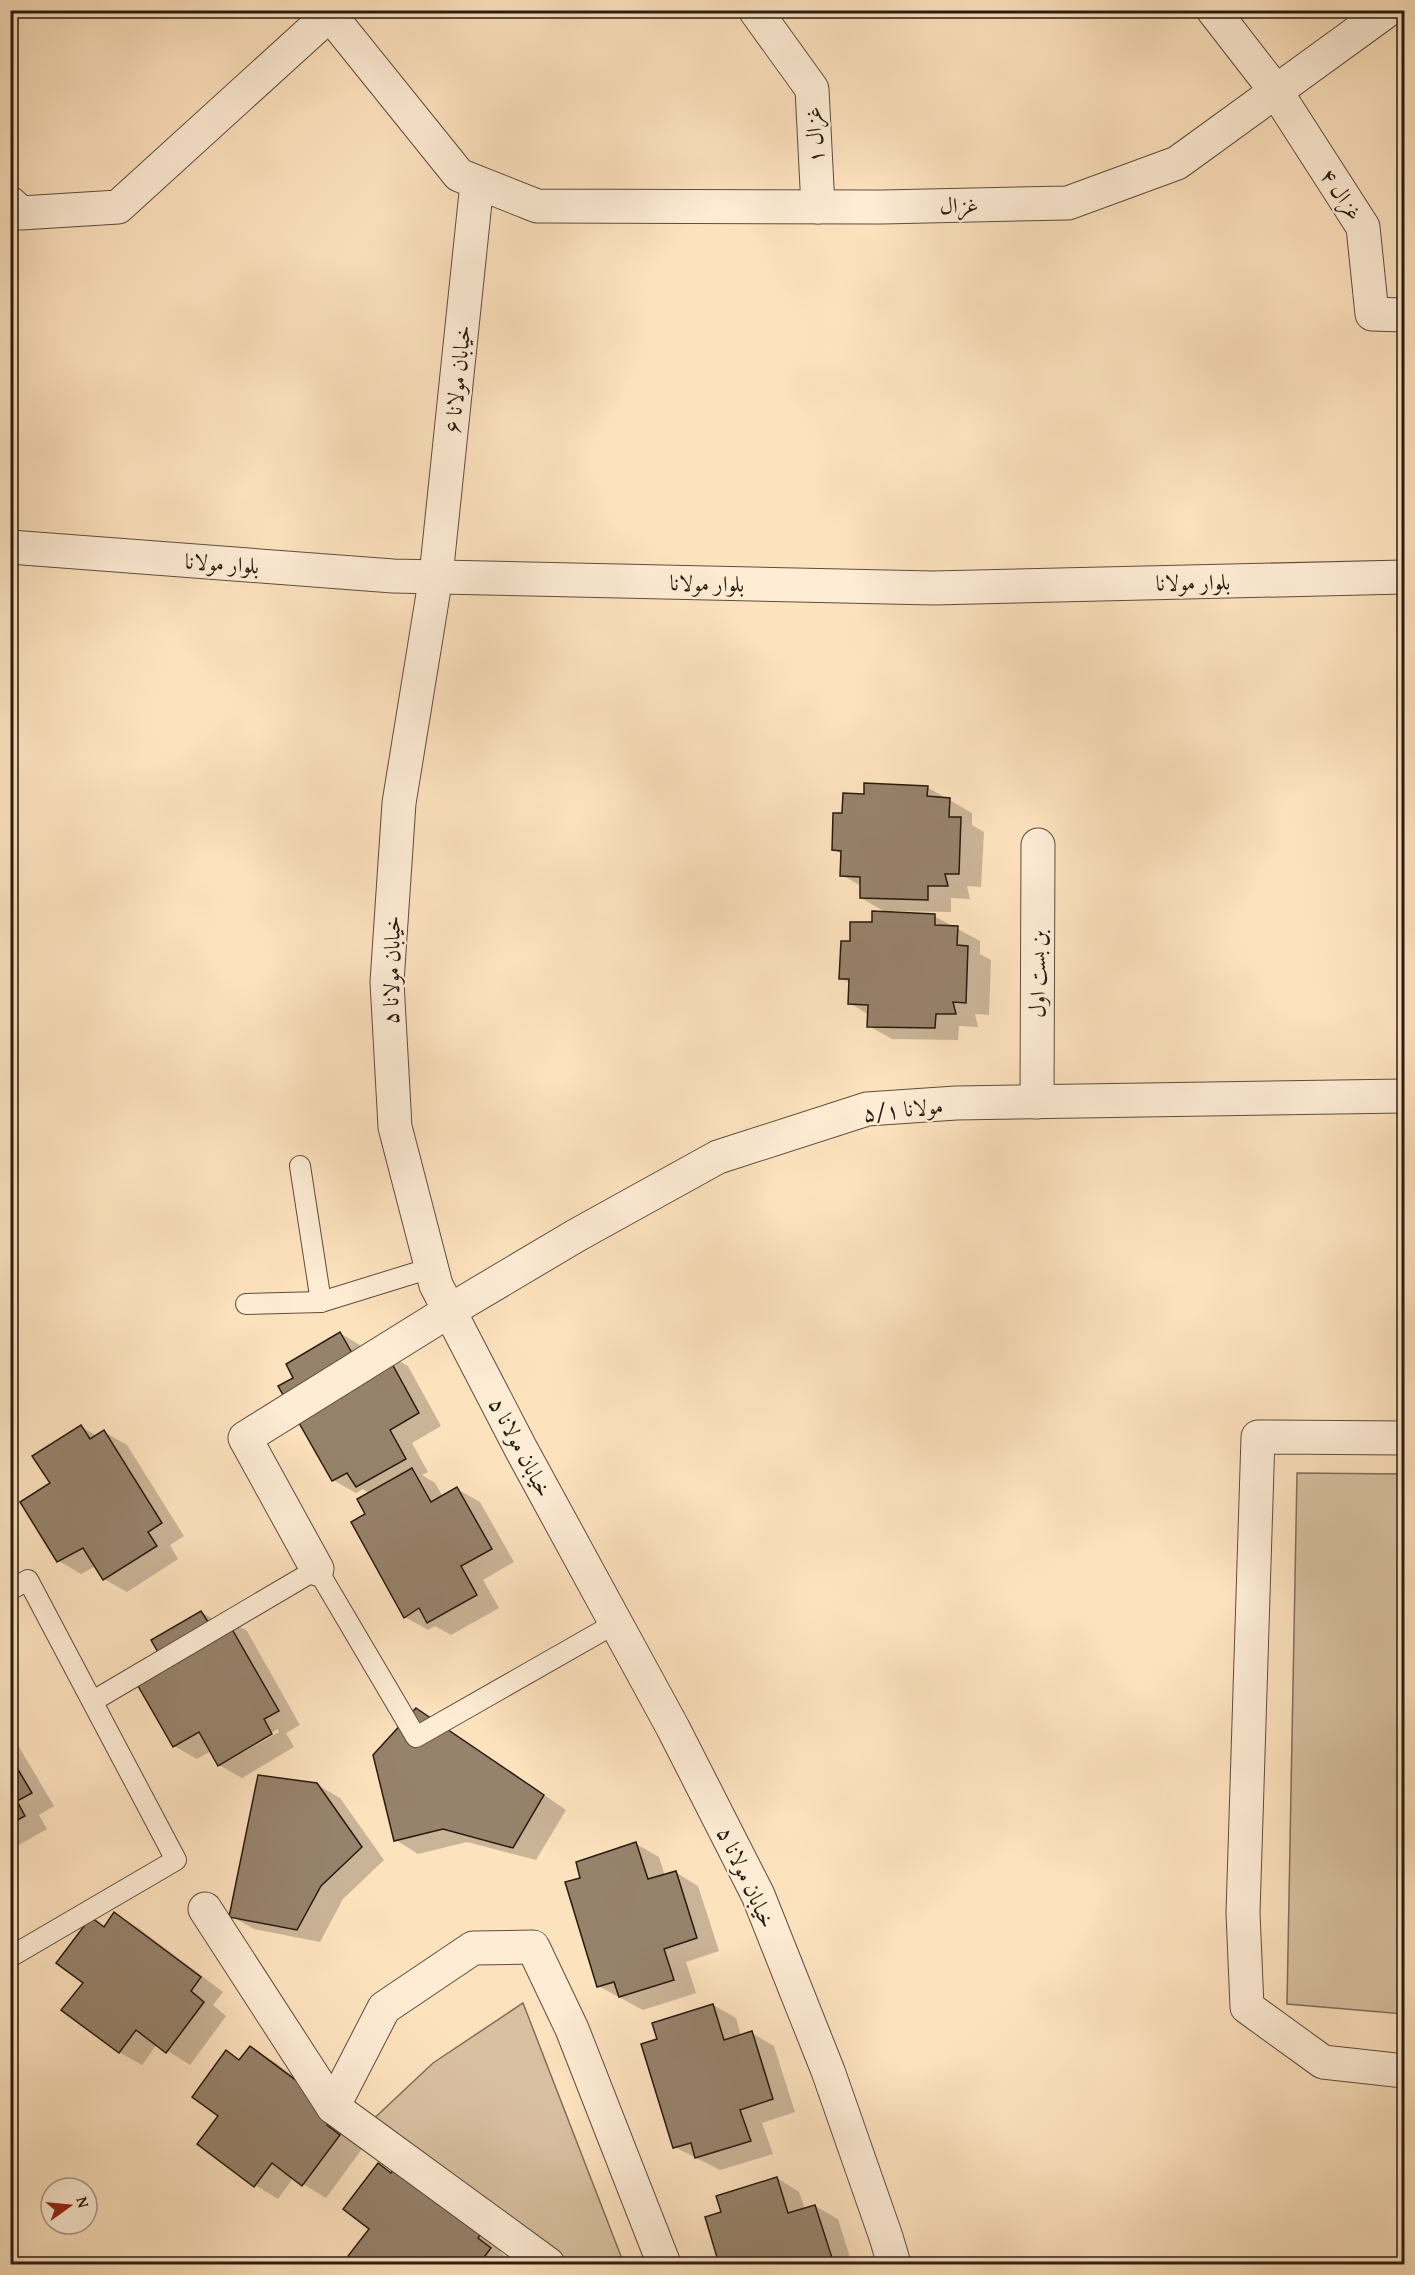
<svg xmlns="http://www.w3.org/2000/svg" width="1415" height="2275" font-family="'Gentium Book Plus',Amiri,serif">
<rect width="100%" height="100%" fill="#fde2be"/>
<filter id="stains"><feTurbulence type="fractalNoise" baseFrequency=".00333" numOctaves="4"/><feColorMatrix values="0 0 0 0 .2 0 0 0 0 .09 0 0 0 0 .02 0 0 0 .5 -.17"/></filter>
<radialGradient id="worn" r=".72"><stop offset=".6" stop-color="#630" stop-opacity="0"/><stop offset="1" stop-color="#630" stop-opacity=".3"/></radialGradient>
<g fill="#d9c0a1" stroke="#806e59" stroke-width="1.5">
<polygon points="1297,1473 1404,1474 1404,2014 1287,2004"/>
<polygon points="523,2003 624,2264 556,2264 365,2127 433,2063"/>
</g>
<g fill="#0003" fill-rule="evenodd">
<polygon points="927,787 972,813 972,825 984,832 981,887 967,886 970,899 951,898 951,912 894,911 894,914 934,916 980,941 980,954 991,960 989,1015 975,1014 978,1027 959,1026 958,1040 892,1039 869,1026 869,1015 850,1003 850,983 841,978 873,924 889,914 861,898 861,886 842,875 842,854 834,849 843,814 866,796"/>
<polygon points="340,1333 363,1347 385,1353 408,1366 441,1426 412,1443 428,1472 422,1475 435,1483 443,1497 457,1489 480,1502 514,1562 483,1580 499,1608 451,1635 435,1626 428,1630 405,1617 367,1515 370,1494 363,1489 356,1493 333,1480 295,1379"/>
<polygon points="81,1427 97,1436 104,1432 127,1445 184,1536 170,1545 178,1559 127,1592 104,1579 96,1566 81,1574 59,1561 22,1503 52,1484"/>
<path d="M 201,1612 L 218,1622 L 225,1618 L 247,1631 L 300,1725 L 286,1733 L 294,1747 L 242,1778 L 219,1765 L 211,1751 L 197,1759 L 174,1746 L 170,1669 ZM 278,1729 L 279,1732 L 228,1761 L 228,1758 Z"/>
<polygon points="439,1723 566,1810 536,1860 467,1842 418,1854 396,1840"/>
<polygon points="10,1732 54,1806 39,1815 47,1829 10,1850"/>
<polygon points="316,1784 340,1798 384,1860 343,1899 320,1942 254,1929 231,1916"/>
<polygon points="636,1844 659,1857 665,1876 675,1872 698,1886 719,1951 686,1962 696,1993 643,2010 598,1986 582,1879"/>
<polygon points="115,1914 137,1927 223,1992 213,2005 226,2016 190,2065 157,2044 142,2065 119,2052 85,1982 91,1919 105,1927"/>
<polygon points="713,2005 736,2018 741,2036 752,2033 774,2046 795,2112 762,2123 773,2154 720,2170 675,2147 659,2040"/>
<polygon points="250,2048 273,2061 359,2125 349,2139 362,2149 326,2198 293,2178 278,2199 255,2185 220,2116 226,2052 241,2061"/>
<polygon points="378,2165 510,2238 500,2252 513,2262 511,2264 362,2264 350,2256 371,2228"/>
<polygon points="777,2178 799,2192 805,2209 815,2206 838,2219 852,2264 721,2264 706,2218 722,2213"/>
</g>
<g fill="#97826b" stroke="#281b11" stroke-width="1.5">
<polygon points="864,783 928,786 927,796 950,798 949,817 961,817 959,874 945,874 948,886 928,886 928,900 860,898 860,877 840,876 841,851 832,850 833,813 842,813 843,793 864,794"/>
<polygon points="872,911 935,914 935,925 958,926 957,945 968,946 966,1003 953,1002 956,1014 936,1014 935,1028 867,1027 868,1005 848,1004 849,979 839,979 841,941 850,941 850,922 872,922"/>
<polygon points="340,1332 359,1365 385,1351 419,1413 390,1430 406,1459 356,1487 347,1473 332,1481 278,1386 293,1378 286,1364"/>
<polygon points="81,1425 90,1439 104,1430 162,1523 148,1532 157,1546 103,1580 83,1548 57,1562 20,1502 50,1483 32,1456"/>
<polygon points="412,1468 431,1502 457,1487 492,1549 461,1566 477,1595 427,1623 419,1608 404,1618 351,1522 365,1514 357,1499"/>
<polygon points="201,1611 210,1625 225,1617 279,1711 264,1719 272,1734 218,1766 199,1732 173,1747 138,1686 167,1668 151,1640"/>
<polygon points="416,1708 544,1795 513,1848 443,1829 394,1841 373,1755"/>
<polygon points="10,1756 32,1793 17,1801 25,1816 10,1824"/>
<polygon points="258,1775 317,1783 362,1847 321,1886 297,1930 229,1917"/>
<polygon points="636,1842 648,1879 676,1871 697,1938 664,1949 674,1980 619,1997 614,1982 597,1987 565,1882 580,1878 576,1862"/>
<polygon points="114,1912 201,1977 191,1991 204,2002 166,2053 136,2030 119,2053 61,2010 83,1983 56,1963 91,1917 104,1927"/>
<polygon points="713,2004 724,2040 752,2031 773,2099 740,2110 751,2141 695,2158 691,2143 673,2148 641,2044 657,2039 652,2023"/>
<polygon points="250,2046 337,2111 327,2125 340,2135 302,2186 272,2163 254,2187 197,2144 218,2116 192,2097 226,2050 239,2060"/>
<polygon points="401,2158 488,2223 478,2238 491,2248 479,2264 359,2264 348,2256 369,2229 343,2209 378,2163 391,2173"/>
<polygon points="777,2177 788,2213 815,2205 834,2264 719,2264 705,2217 721,2212 716,2196"/>
</g>
<g fill="none" stroke-linecap="round" stroke-linejoin="round">
<g stroke="#5d4d3c" stroke-width="22">
<g id="service">
<polyline points="300,1166 321,1302"/>
<polyline points="246,1304 321,1302 431,1268"/>
<polyline points="10,1590 28,1580 176,1860 10,1957"/>
<polyline points="93,1701 317,1569 416,1737 616,1623"/>
</g>
</g>
<g stroke="#5d4d3c" stroke-width="35">
<g id="minor">
<polyline points="326,10 459,175 537,206 882,207 1068,203 1177,163 1388,10"/>
<polyline points="755,10 812,89 818,207"/>
<polyline points="1213,10 1275,90 1363,227 1372,314 1404,315"/>
<polyline points="477,183 436,576 399,803 387,982 395,1127 436,1285 521,1449 673,1728 758,1895 828,2071 886,2237 894,2264"/>
<polyline points="10,203 21,213 118,207 329,15"/>
<polyline points="1037,1102 1038,845"/>
<polyline points="1404,1438 1258,1437 1243,1913 1247,2007 1323,2062 1404,2071"/>
<polyline points="317,1569 245,1438 449,1311 577,1235 718,1157 867,1109 956,1103 1404,1096"/>
<polyline points="205,1909 333,2107 548,2264"/>
<polyline points="333,2107 384,2008 473,1948 533,1947 572,2029 664,2264"/>
</g>
</g>
<g stroke="#5d4d3c" stroke-width="35">
<polyline id="tertiary" points="10,547 393,576 933,588 1404,577"/>
</g>
<use href="#service" stroke="#feecd5" stroke-width="20"/>
<use href="#minor" stroke="#feecd5" stroke-width="33"/>
<use href="#tertiary" stroke="#feecd5" stroke-width="33"/>
</g>
<g text-anchor="middle" dominant-baseline="central" stroke-width="4.5" stroke-linejoin="round" paint-order="stroke">
<g font-size="22" fill="#281b11" stroke="#feecd5">
<text transform="translate(814 135) rotate(-93)">غزال ۱</text>
<text transform="translate(1342 194) rotate(57)">غزال ۴</text>
<text transform="translate(959 205) rotate(-1)">غزال</text>
<text transform="translate(457 379) rotate(-84)">خیابان مولانا ۶</text>
<text transform="translate(222 563) rotate(4)">بلوار مولانا</text>
<text transform="translate(1193 582) rotate(-1)">بلوار مولانا</text>
<text transform="translate(707 583) rotate(1)">بلوار مولانا</text>
<text transform="translate(391 970) rotate(-89)">خیابان مولانا ۵</text>
<text transform="translate(1037 974) rotate(-90)">بن بست اول</text>
<text transform="translate(903 1109) rotate(-6)">مولانا ۵/۱</text>
<text transform="translate(521 1447) rotate(62)">خیابان مولانا ۵</text>
<text transform="translate(747 1877) rotate(65)">خیابان مولانا ۵</text>
</g>
</g>
<rect width="1415" height="2275" fill="none" stroke="#fde2be" stroke-width="36"/>
<rect x="12" y="12" width="1391" height="2251" fill="none" stroke="#281b11" stroke-width="3"/>
<rect x="18" y="18" width="1379" height="2239" fill="none" stroke="#281b11" stroke-width="1.5"/>
<g transform="translate(69 2206) rotate(75)"><circle r="28" fill="#feecd5" stroke="#a89887" stroke-width="1.5"/>
<path d="M0-4.5L10 22L0 15L-10 22Z" fill="#8f2418"/>
<text y="-9" font-size="16" font-weight="bold" text-anchor="middle" fill="#281b11">N</text>
</g>
<rect width="100%" height="100%" filter="url(#stains)"/>
<rect width="100%" height="100%" fill="url(#worn)"/>
</svg>
